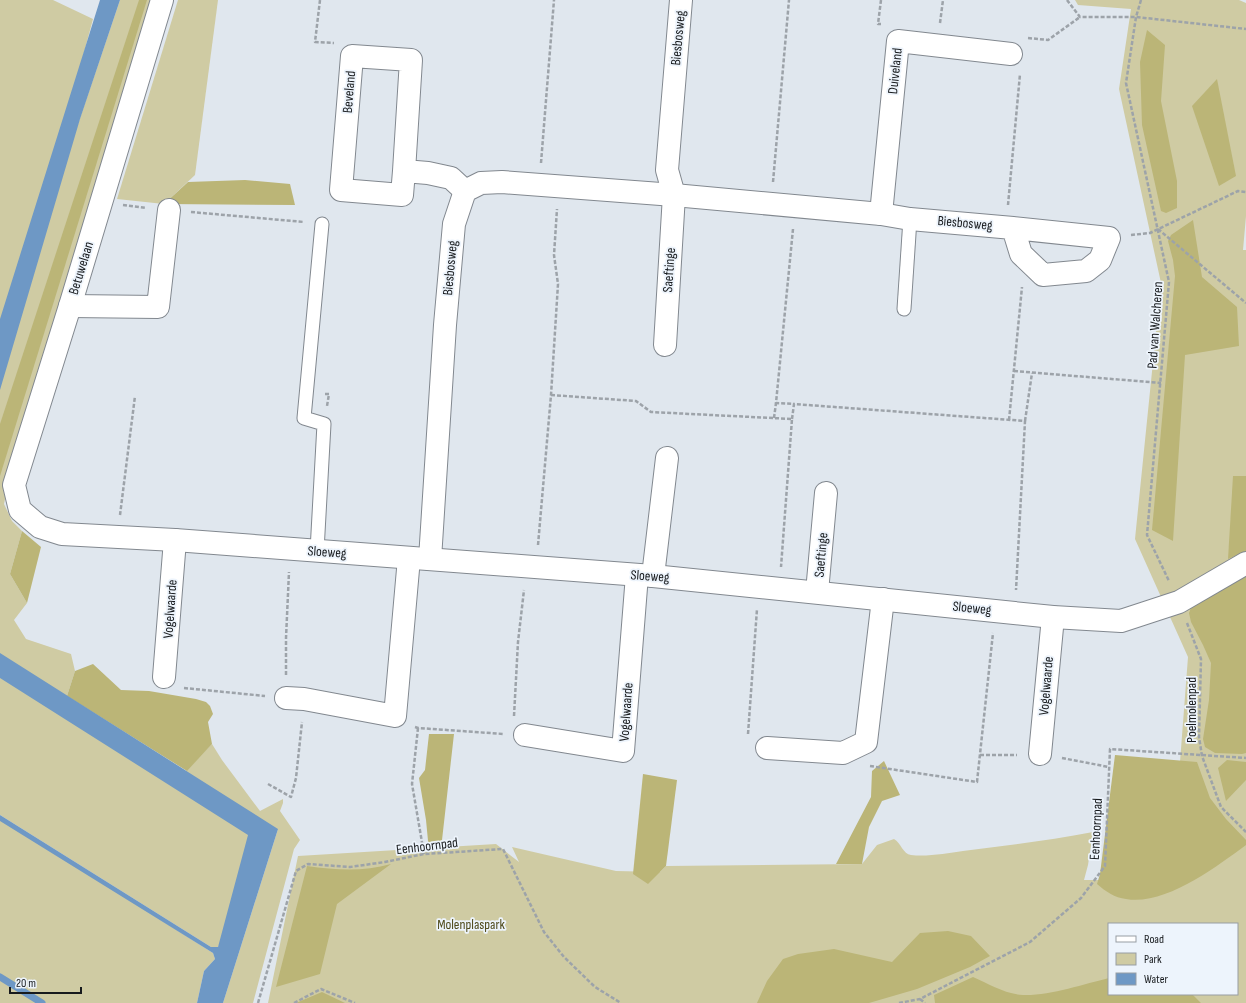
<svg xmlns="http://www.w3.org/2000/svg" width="1246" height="1003" font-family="'Sofia Sans Condensed',sans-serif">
<rect width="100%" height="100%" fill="#e0e7ee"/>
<g fill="#cfcba3" fill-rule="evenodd">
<polygon points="0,0 53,0 93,19 15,310 120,0 156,0 9,480 4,504 12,521 22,531 10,574 27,603 14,620 26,639 71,654 75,671 67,696 186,771 212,744 222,760 260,811 283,799 283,803 280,811 300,840 294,849 253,1003 223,1003 278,829 218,947 211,947 0,815"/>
<polygon points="178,0 218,0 195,175 164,204 117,199"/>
<path d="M 1075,0 L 1239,0 L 1246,3 L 1246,216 L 1243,250 L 1246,250 L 1246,1003 L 268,1003 L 298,856 L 496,844 L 519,862 L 512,847 L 616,871 L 660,872 L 666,866 L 862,864 L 877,845 L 894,839 C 901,843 903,854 911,855 C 928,857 947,853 963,851 C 1007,846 1050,840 1093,832 L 1088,865 L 1084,880 L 1102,880 L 1180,762 L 1188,657 L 1135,539 L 1161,283 L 1119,89 L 1131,9 L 1078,5 ZM 1109,924 L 1237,924 L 1237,994 L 1109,994 Z"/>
<polygon points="0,818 213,953 215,959 204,971 197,1003 0,1003"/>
</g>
<g fill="#bbb577">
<polygon points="139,0 147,0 0,476 0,424"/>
<polygon points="1147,30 1165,45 1161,101 1177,181 1177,208 1166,213 1161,211 1142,125 1140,62"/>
<polygon points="1217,79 1236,176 1219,186 1192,106"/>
<polygon points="245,180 290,184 295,205 164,204 188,182"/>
<polygon points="1193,220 1202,277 1237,307 1239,346 1185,355 1173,541 1152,530 1175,276 1173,260 1168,241 1171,235"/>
<polygon points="1233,476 1246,476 1246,551 1228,559"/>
<polygon points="22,531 41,547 27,603 10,574"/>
<polygon points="1246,576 1246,753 1242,754 1215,753 1205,747 1203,739 1209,700 1211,663 1203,645 1191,622 1189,613 1193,602"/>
<polygon points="93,664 121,690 149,691 196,699 206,702 210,706 213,714 208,722 212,744 187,771 67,696 75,671"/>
<polygon points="429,734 454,734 441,849 429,851 426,820 419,778 425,770"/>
<path d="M 1115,755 L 1197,762 L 1210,798 L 1226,819 L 1246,840 L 1246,845 C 1216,867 1165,906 1126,899 C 1115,898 1105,891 1097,884 L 1100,874 Z"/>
<polygon points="1227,760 1246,762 1246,780 1226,801 1218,768"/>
<polygon points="884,761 900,795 882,801 869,827 862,864 836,864 871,797 872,771"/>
<polygon points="643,774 677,780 666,866 648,884 633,874"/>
<path d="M 391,864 L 337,904 L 320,974 L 276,987 L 307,866 C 336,870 363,872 391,864 Z"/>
<polygon points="948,931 971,936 990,956 970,967 917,989 869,1003 757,1003 767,981 783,959 798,954 834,949 892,962 920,933"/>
<path d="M 973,977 C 989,984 1005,994 1023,995 C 1049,996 1084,984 1109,978 L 1109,994 L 1192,994 L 1201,1003 L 935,1003 L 934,995 Z"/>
<polygon points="322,992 345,1003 296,1003"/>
</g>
<g fill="#6e98c5">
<polygon points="100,0 120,0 80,119 0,390 0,319"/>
<polygon points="0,653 278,829 223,1003 197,1003 204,971 215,959 213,953 0,821 0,815 211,947 218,947 248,835 0,678"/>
</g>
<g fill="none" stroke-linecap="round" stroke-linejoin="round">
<polyline stroke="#6e98c5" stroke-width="7" points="0,977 42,1003"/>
<g stroke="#82888f" stroke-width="15">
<g id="service">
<polyline points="904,309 910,219"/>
<polyline points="317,551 324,424 304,418 322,224"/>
</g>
</g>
<g stroke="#82888f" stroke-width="24">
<g id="minor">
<polyline points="162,0 70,306 14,485 20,510 40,527 62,534 175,540 653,576 1053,617 1121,621 1179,602 1246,563"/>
<polyline points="404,171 411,60 352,56 341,190 402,195 404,171 428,173 451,178 465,191"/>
<polyline points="881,214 898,41 1011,54"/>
<polyline points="70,306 158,307 169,210"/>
<polyline points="665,345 674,195 667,170 681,0"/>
<polyline points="430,559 445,325 454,224 465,191 481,183 502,182 674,195 881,214 910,219 1013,228 1109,238 1100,260 1086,271 1043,275 1021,254 1013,228"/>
<polyline points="653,576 667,458"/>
<polyline points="817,592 826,493"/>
<polyline points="164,677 175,540"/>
<polyline points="286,698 304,699 395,716 409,558"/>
<polyline points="525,735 623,751 637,575"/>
<polyline points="767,748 843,753 866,742 883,599"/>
<polyline points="1040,754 1053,617"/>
</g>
</g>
<g stroke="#9da3a9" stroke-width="2.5" stroke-dasharray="4 2" stroke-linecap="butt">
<polyline points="320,0 315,42 334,43"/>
<polyline points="881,0 878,24 881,24"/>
<polyline points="1067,0 1080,17 1136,17 1246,29"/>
<polyline points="1141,0 1136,17 1126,83 1169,282 1147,535 1169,581"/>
<polyline points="940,23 943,0"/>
<polyline points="1028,38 1048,40 1080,17"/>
<polyline points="541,163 554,0"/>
<polyline points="773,182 789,0"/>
<polyline points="123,205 146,208"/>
<polyline points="1008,205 1020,74"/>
<polyline points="191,212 304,222"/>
<polyline points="793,229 776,403 794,404"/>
<polyline points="1158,229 1246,303"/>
<polyline points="1131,235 1150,233 1238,191 1246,192"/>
<polyline points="1014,371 1161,383"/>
<polyline points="325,394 329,394 327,406"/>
<polyline points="551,395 636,401 651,412 792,419 781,567"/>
<polyline points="774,418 776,403"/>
<polyline points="792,419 794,404 1025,421 1016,590"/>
<polyline points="1009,420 1022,287"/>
<polyline points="1025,421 1032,373"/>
<polyline points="120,515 135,396"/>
<polyline points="538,545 551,395 558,284 554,255 557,209"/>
<polyline points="1187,623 1201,659 1199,737 1202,756 1221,807 1246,832"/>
<polyline points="286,675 286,638 289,572"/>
<polyline points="184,688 265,696"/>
<polyline points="514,716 518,642 524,590"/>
<polyline points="415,727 418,728 504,734"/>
<polyline points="418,728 412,784 424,854"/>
<polyline points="748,734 757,609"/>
<polyline points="980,755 1017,755"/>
<polyline points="1062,758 1109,767"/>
<polyline points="870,766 977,782 993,633"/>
<polyline points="268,784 291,797 296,778 302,722"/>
<polyline points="920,999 925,1003"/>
<polyline points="258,1003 296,871 308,864 350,867 385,862 424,854 503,849 544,932 564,957 595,987 621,1003"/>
<polyline points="294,1003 321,989 355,1003"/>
<polyline points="899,1003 920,999 1030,942 1081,898 1105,866 1110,749 1246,758"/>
</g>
<use href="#service" stroke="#fff" stroke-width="13"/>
<use href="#minor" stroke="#fff" stroke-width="22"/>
</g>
<g text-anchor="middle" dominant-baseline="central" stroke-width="3.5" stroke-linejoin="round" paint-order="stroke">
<g font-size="14" fill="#171a1d" stroke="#edf4fc">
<text transform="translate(678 38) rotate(-85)">Biesbosweg</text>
<text transform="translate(895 71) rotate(-84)">Duiveland</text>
<text transform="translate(349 92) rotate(-85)">Beveland</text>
<text transform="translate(965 223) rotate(5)">Biesbosweg</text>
<text transform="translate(81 268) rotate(-73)">Betuwelaan</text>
<text transform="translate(450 268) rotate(-85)">Biesbosweg</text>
<text transform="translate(669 270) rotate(-86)">Saeftinge</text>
<text transform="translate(1155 325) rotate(-86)">Pad van Walcheren</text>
<text transform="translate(327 552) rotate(4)">Sloeweg</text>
<text transform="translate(821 555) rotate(-85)">Saeftinge</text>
<text transform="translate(650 576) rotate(4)">Sloeweg</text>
<text transform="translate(972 608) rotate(6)">Sloeweg</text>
<text transform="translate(170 609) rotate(-86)">Vogelwaarde</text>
<text transform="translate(1046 686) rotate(-85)">Vogelwaarde</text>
<text transform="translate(1191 710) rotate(-90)">Poelmolenpad</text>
<text transform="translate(626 712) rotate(-86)">Vogelwaarde</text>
<text transform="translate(1096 829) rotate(-87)">Eenhoornpad</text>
<text transform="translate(427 846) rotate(-7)">Eenhoornpad</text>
</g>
<g font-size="14" fill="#4e4919" stroke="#edf4fc">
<text x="471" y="924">Molenplaspark</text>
</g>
</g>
<rect x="1108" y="923" width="130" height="72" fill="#edf4fc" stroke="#979da3"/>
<rect x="1116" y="936" width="20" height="6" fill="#ffffff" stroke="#979da3"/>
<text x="1144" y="943" font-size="12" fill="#171a1d">Road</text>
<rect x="1116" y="953" width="20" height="12" fill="#cfcba3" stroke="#979da3"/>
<text x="1144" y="963" font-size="12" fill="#171a1d">Park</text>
<rect x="1116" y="973" width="20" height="12" fill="#6e98c5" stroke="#979da3"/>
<text x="1144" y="983" font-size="12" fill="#171a1d">Water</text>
<path d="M10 987v6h71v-6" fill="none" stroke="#171a1d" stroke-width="2"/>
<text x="16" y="987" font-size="12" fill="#171a1d" stroke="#edf4fc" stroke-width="3" paint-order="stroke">20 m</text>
</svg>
